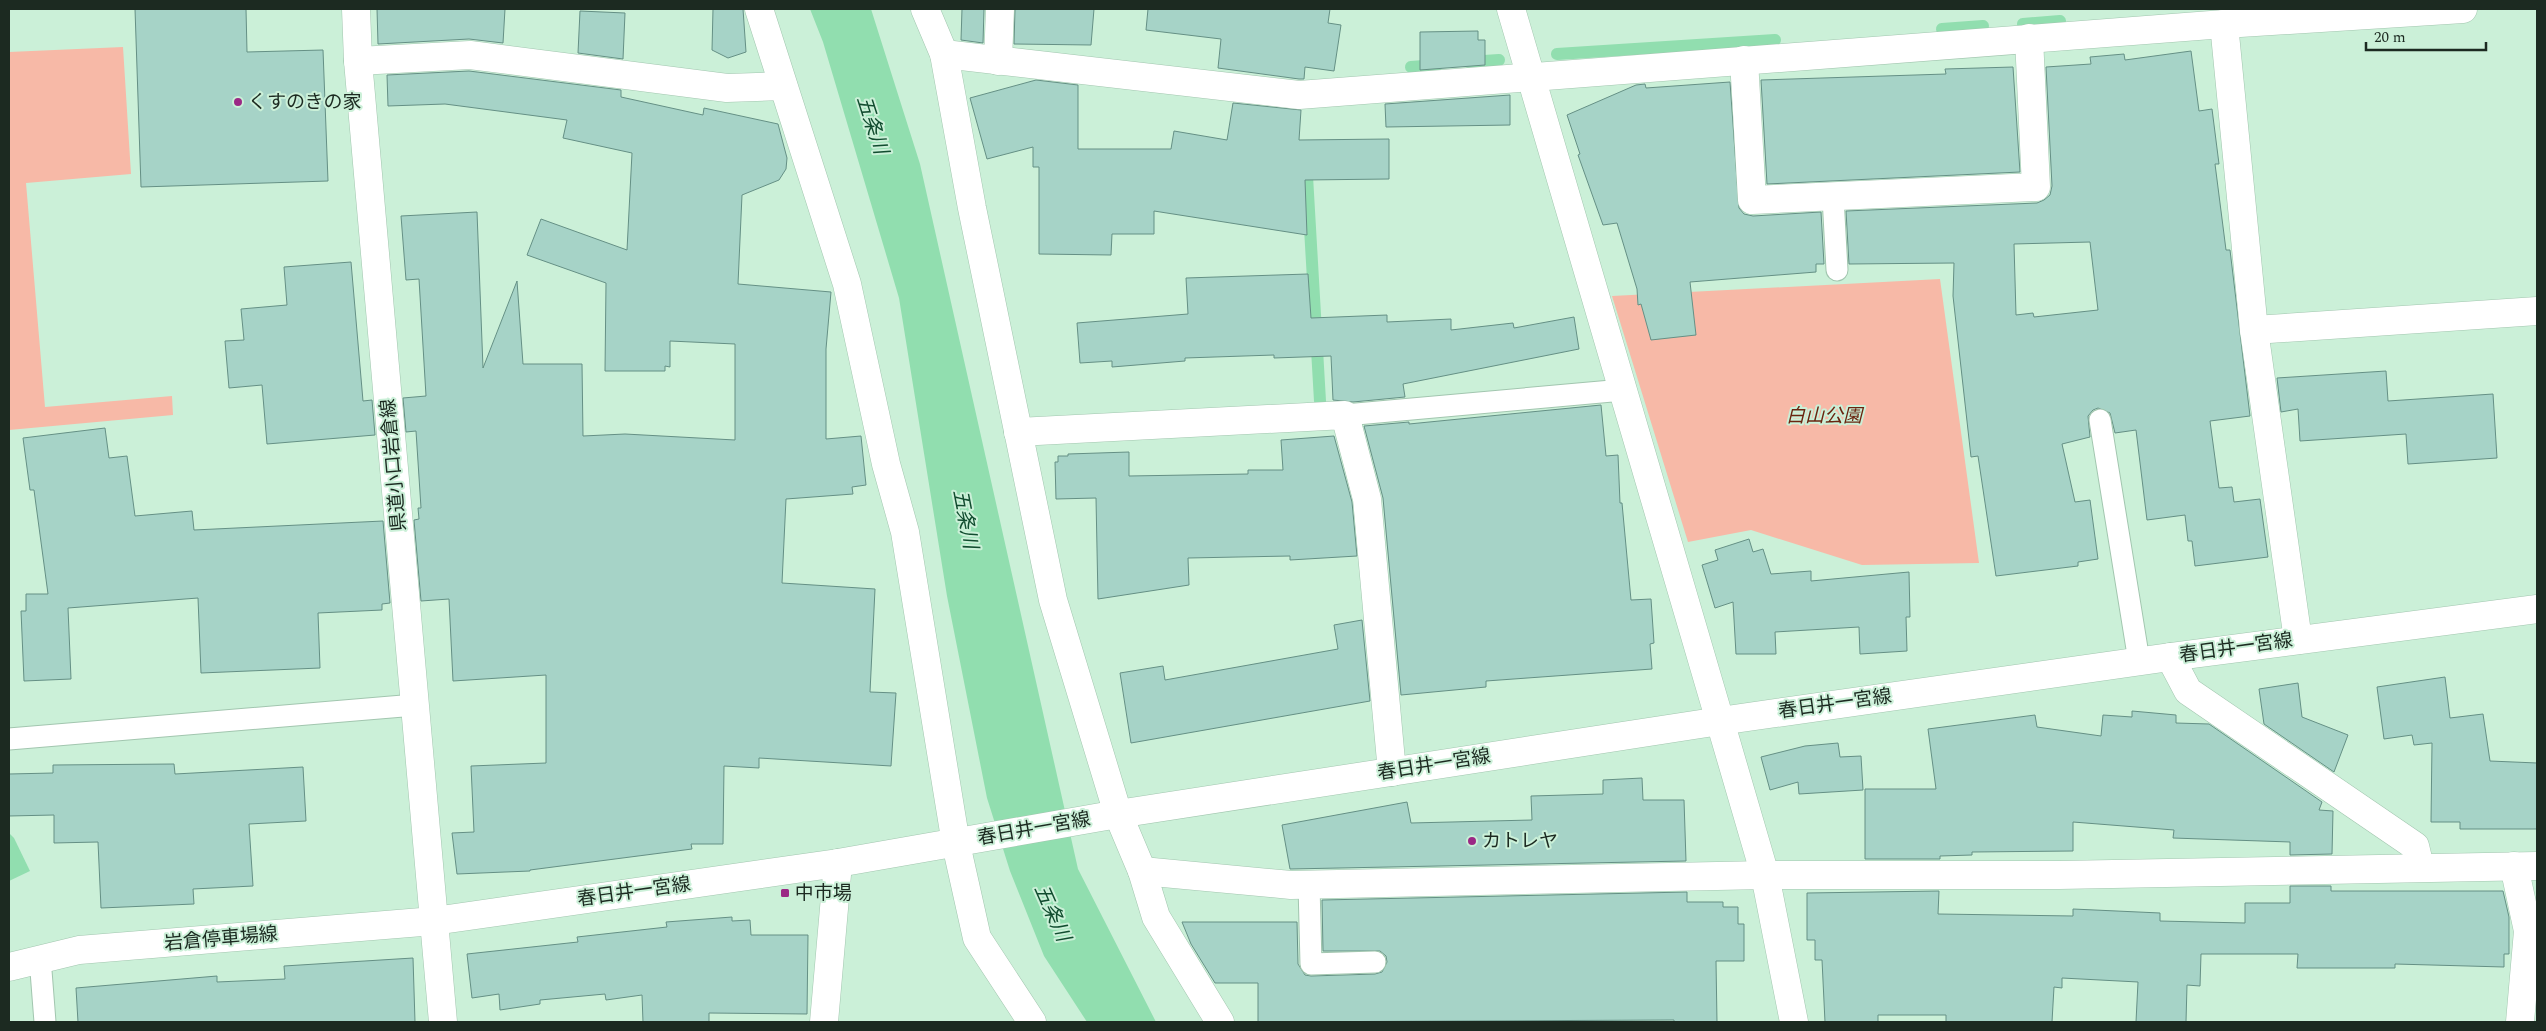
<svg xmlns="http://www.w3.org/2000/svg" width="2546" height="1031" font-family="Spectral,'Noto Sans JP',serif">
<rect width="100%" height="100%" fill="#cbf0d8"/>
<g fill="#f7b9a7">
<polygon points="123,47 131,174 26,183 45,407 172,396 173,415 9,430 9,52"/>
<polygon points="1940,279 1979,563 1862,565 1751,530 1688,542 1612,296"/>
</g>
<g fill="#91deaf">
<polygon points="810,9 871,9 920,164 1078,869 1156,1022 1087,1022 1044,956 1010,871 987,798 947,596 899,298 823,42"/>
<polygon points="9,833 14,838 30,871 9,881"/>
</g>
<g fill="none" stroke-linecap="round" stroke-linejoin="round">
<g stroke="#91deaf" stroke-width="12">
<polyline points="2023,24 2060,21"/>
<polyline points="1942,29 1983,26"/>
<polyline points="1557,54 1775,40"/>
<polyline points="1469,62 1499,60"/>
<polyline points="1411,67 1437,65"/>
<polyline points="1307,176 1320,401"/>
</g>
</g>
<g fill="#a6d3c7" stroke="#659085" fill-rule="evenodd">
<polygon points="135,9 246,9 247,52 323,50 328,181 141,187"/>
<polygon points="377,9 505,9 503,43 469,39 378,44"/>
<polygon points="713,9 743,9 746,52 728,58 712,50"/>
<polygon points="962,9 984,9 983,43 961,40"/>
<polygon points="1015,9 1094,9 1091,45 1014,44"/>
<polygon points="1148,9 1330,9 1328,23 1341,25 1334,71 1305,67 1304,79 1299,79 1218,68 1221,39 1146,30"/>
<polygon points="580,11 625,13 623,59 578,53"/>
<polygon points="1478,31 1478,40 1485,40 1485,65 1420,70 1420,32"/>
<path d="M 2191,51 L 2199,111 L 2212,109 L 2219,164 L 2215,164 L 2226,250 L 2230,250 L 2250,416 L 2210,421 L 2219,488 L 2232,487 L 2234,502 L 2260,499 L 2268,557 L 2195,566 L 2192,541 L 2188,541 L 2185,515 L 2147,520 L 2136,430 L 2115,433 L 2110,413 L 2098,408 L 2093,410 L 2088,416 L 2090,437 L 2062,444 L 2075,502 L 2090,500 L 2098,559 L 2078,562 L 2078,566 L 1996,576 L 1978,456 L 1971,457 L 1953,296 L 1954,263 L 1849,264 L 1846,211 L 2037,203 L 2044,200 L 2050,195 L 2052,186 L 2046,67 L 2091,64 L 2090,57 L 2124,54 L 2125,60 ZM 2090,242 L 2098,310 L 2034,317 L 2033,313 L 2016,315 L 2014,244 Z"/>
<polygon points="2013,67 2020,172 1767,184 1761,80 1946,74 1945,69"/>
<polygon points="469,71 621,90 621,97 703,115 704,108 778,124 787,158 786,169 779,180 742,195 738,284 831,292 826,349 826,439 861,436 866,485 852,487 853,494 786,499 782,583 875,589 870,692 896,693 891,766 759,758 759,768 724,766 723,844 691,844 692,849 530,870 530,871 457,874 452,833 474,832 471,766 546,763 546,675 453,681 449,599 421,601 414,520 419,519 418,508 421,508 416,431 406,432 403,398 426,396 419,279 406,280 401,216 477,212 483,368 517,281 523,364 582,364 583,436 625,434 735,440 735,344 670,341 670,367 665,366 665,371 605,371 606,283 527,255 541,219 627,250 632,153 563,138 567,120 445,104 388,106 387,75"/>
<polygon points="1036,80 1078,85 1078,149 1171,149 1174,131 1227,140 1233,103 1301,110 1299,140 1389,139 1389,179 1305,180 1307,235 1154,211 1154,234 1112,234 1111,255 1039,254 1039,167 1033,167 1033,147 987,159 970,98"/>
<polygon points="1730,82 1739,208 1744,214 1753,216 1821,212 1824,264 1816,264 1816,272 1690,282 1696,335 1651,340 1641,304 1638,305 1637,289 1617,223 1603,225 1578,155 1580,154 1567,115 1636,85 1645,84 1646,88"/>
<polygon points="1510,95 1510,125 1386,127 1385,104"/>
<polygon points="351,262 363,401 372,400 375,435 267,444 262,385 229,388 225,341 244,340 241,309 287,305 284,267"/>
<polygon points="1308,274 1311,318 1387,315 1387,322 1451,319 1451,330 1513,323 1514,328 1574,317 1579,349 1403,384 1405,397 1353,402 1333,400 1331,356 1274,358 1274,355 1185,358 1185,361 1112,367 1112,361 1080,363 1077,323 1188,314 1186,278"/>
<polygon points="2386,371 2388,401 2493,394 2497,458 2408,464 2406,434 2300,441 2298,409 2281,412 2277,378"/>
<polygon points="1601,405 1606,456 1618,455 1620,503 1622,503 1631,600 1651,599 1654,643 1650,644 1652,669 1486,681 1486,687 1401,695 1383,498 1364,426 1409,422 1409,424"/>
<polygon points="105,428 109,458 127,456 135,516 192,511 194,530 383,521 390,603 382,604 382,610 318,613 320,668 201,673 198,598 68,608 71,679 24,681 21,611 26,611 26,594 48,594 34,490 30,490 23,438"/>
<polygon points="1334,436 1352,502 1357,556 1290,560 1290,556 1188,558 1189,585 1098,599 1096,498 1056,499 1055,462 1058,462 1058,456 1068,456 1068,454 1129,452 1129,476 1248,474 1248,470 1283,470 1281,440"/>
<polygon points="1749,539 1753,552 1763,549 1771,574 1811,571 1811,581 1909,572 1910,617 1906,617 1907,651 1860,654 1859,627 1775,632 1776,654 1736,654 1733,602 1715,608 1702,565 1718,560 1715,550"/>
<polygon points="1362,620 1370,701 1131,743 1120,673 1163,666 1165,680 1338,649 1334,625"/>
<polygon points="2445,677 2450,718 2483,714 2490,761 2537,763 2537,829 2460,829 2460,822 2431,822 2432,743 2414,745 2412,735 2384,739 2377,687"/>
<polygon points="2298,683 2302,717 2348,735 2334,772 2264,724 2259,689"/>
<polygon points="2132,711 2176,715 2176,723 2209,724 2322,802 2319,810 2333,811 2332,854 2290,855 2290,842 2173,838 2174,830 2073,822 2073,851 1972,852 1972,855 1940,856 1940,859 1865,859 1865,789 1936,789 1928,729 2035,715 2037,727 2101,736 2103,715 2132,717"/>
<polygon points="1838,743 1840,757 1861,756 1863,790 1799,794 1798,782 1770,790 1761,757 1805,746"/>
<polygon points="174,764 175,774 303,767 306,821 249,824 253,886 193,889 194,904 101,908 98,842 54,843 54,815 9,816 9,774 53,773 53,765"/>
<polygon points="1642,778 1643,800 1684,800 1686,861 1290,869 1282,825 1407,802 1411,823 1532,820 1531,796 1603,794 1603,780"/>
<polygon points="2290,886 2331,886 2331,891 2503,891 2509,917 2509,954 2504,954 2504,967 2395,964 2395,968 2297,968 2298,954 2201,954 2200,986 2187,985 2186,1022 2136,1022 2138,982 2062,978 2062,988 2054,987 2052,1022 1946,1022 1946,1015 1878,1015 1878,1022 1825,1022 1822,960 1815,960 1815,940 1807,940 1807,893 1939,891 1938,914 2073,916 2073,909 2160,913 2160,921 2245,923 2245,903 2290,903"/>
<polygon points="1687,892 1687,902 1723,902 1723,907 1738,907 1738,924 1744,924 1744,961 1716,961 1717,1022 1674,1022 1674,1020 1258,1022 1258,983 1215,983 1191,944 1182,922 1297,922 1298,964 1305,975 1311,976 1375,974 1382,972 1387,962 1386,956 1380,951 1323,951 1322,900"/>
<polygon points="732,917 732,921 750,920 751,935 808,935 807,1014 709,1013 709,1022 643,1022 642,995 606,1000 605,994 540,1000 540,1004 500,1010 499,994 472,998 467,954 578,942 577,937 667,927 666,922"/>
<polygon points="413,958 415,1022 78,1022 76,988 217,976 217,982 285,979 284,966"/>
</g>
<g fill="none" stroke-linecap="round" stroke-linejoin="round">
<g stroke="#a2c6af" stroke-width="23">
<g id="lane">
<polyline points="1833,197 1837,270"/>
<polyline points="1345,415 1623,390"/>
<polyline points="2100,420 2139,661"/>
<polyline points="9,739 415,705"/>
<polyline points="1309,885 1311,964 1375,962"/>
<polyline points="40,958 45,1022"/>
</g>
</g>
<g stroke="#a2c6af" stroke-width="29">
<g id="street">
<polyline points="759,9 847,284 886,464 905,532 956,844 977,938 1032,1022"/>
<polyline points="925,9 944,54 972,208 1053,600 1118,814 1142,871 1156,917 1220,1022"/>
<polyline points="2224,24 2254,330 2298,640"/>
<polyline points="944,54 1299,95 2224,24 2463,9"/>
<polyline points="1744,60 1752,200 2036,187 2029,38"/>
<polyline points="358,61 470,55 727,88 783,86"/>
<polyline points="998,61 1000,9"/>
<polyline points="2254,330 2537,311"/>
<polyline points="1018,432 1345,415 1367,499 1392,772"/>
<polyline points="2170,657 2188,691 2415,846 2420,867"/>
<polyline points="1720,721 1765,875 1794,1022"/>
<polyline points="2514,866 2528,931 2520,1022"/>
<polyline points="1142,871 1291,885 1765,875 2059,875 2537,866"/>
<polyline points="824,1022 838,863"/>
</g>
</g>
<g stroke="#a2c6af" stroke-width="29">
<g id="secondary">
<polyline points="1511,9 1720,721"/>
<polyline points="9,967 79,950 434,921 358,61 356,9"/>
</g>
</g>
<g stroke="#a2c6af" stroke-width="29">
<polyline id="primary" points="443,1022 434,921 838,863 1118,814 1720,721 2170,657 2537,609"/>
</g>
<use href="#lane" stroke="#fff" stroke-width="21"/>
<use href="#street" stroke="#fff" stroke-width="28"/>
<use href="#secondary" stroke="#fff" stroke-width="28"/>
<use href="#primary" stroke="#fff" stroke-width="28"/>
</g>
<g fill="#9b2885" stroke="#cbf0d8" stroke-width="2">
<circle cx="238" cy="102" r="5"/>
<circle cx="1472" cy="841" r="5"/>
<rect x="780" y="888" width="10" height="10" rx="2.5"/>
</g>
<g text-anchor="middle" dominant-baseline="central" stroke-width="4" stroke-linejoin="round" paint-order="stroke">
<g font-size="19" fill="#1c2a21" stroke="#cbf0d8" text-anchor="start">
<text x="248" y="102">くすのきの家</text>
<text x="1482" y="841">カトレヤ</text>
<text x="795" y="893">中市場</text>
</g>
<g font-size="19" font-style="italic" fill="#6a240f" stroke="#cbf0d8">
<text x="1824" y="416">白山公園</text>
</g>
<g font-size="19" fill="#1c2a21" stroke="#cbf0d8">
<text transform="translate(394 465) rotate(-95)">県道小口岩倉線</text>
<text transform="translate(2236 648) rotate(-8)">春日井一宮線</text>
<text transform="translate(1835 704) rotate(-8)">春日井一宮線</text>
<text transform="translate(1434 765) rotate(-9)">春日井一宮線</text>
<text transform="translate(1034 829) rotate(-10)">春日井一宮線</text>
<text transform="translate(634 892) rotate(-8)">春日井一宮線</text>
<text transform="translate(221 939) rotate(-5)">岩倉停車場線</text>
</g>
<g font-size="20" font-style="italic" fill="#114c2f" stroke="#cbf0d8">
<text transform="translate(872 125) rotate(72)">五条川</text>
<text transform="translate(965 519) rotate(79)">五条川</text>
<text transform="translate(1052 913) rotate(66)">五条川</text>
</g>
</g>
<rect width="2546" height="1031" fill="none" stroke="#1c2a21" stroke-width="20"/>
<path d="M2366 42v8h120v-8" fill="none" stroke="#1c2a21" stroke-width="2.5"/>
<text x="2374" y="42" font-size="15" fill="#1c2a21" stroke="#cbf0d8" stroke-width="4" paint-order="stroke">20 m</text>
</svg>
